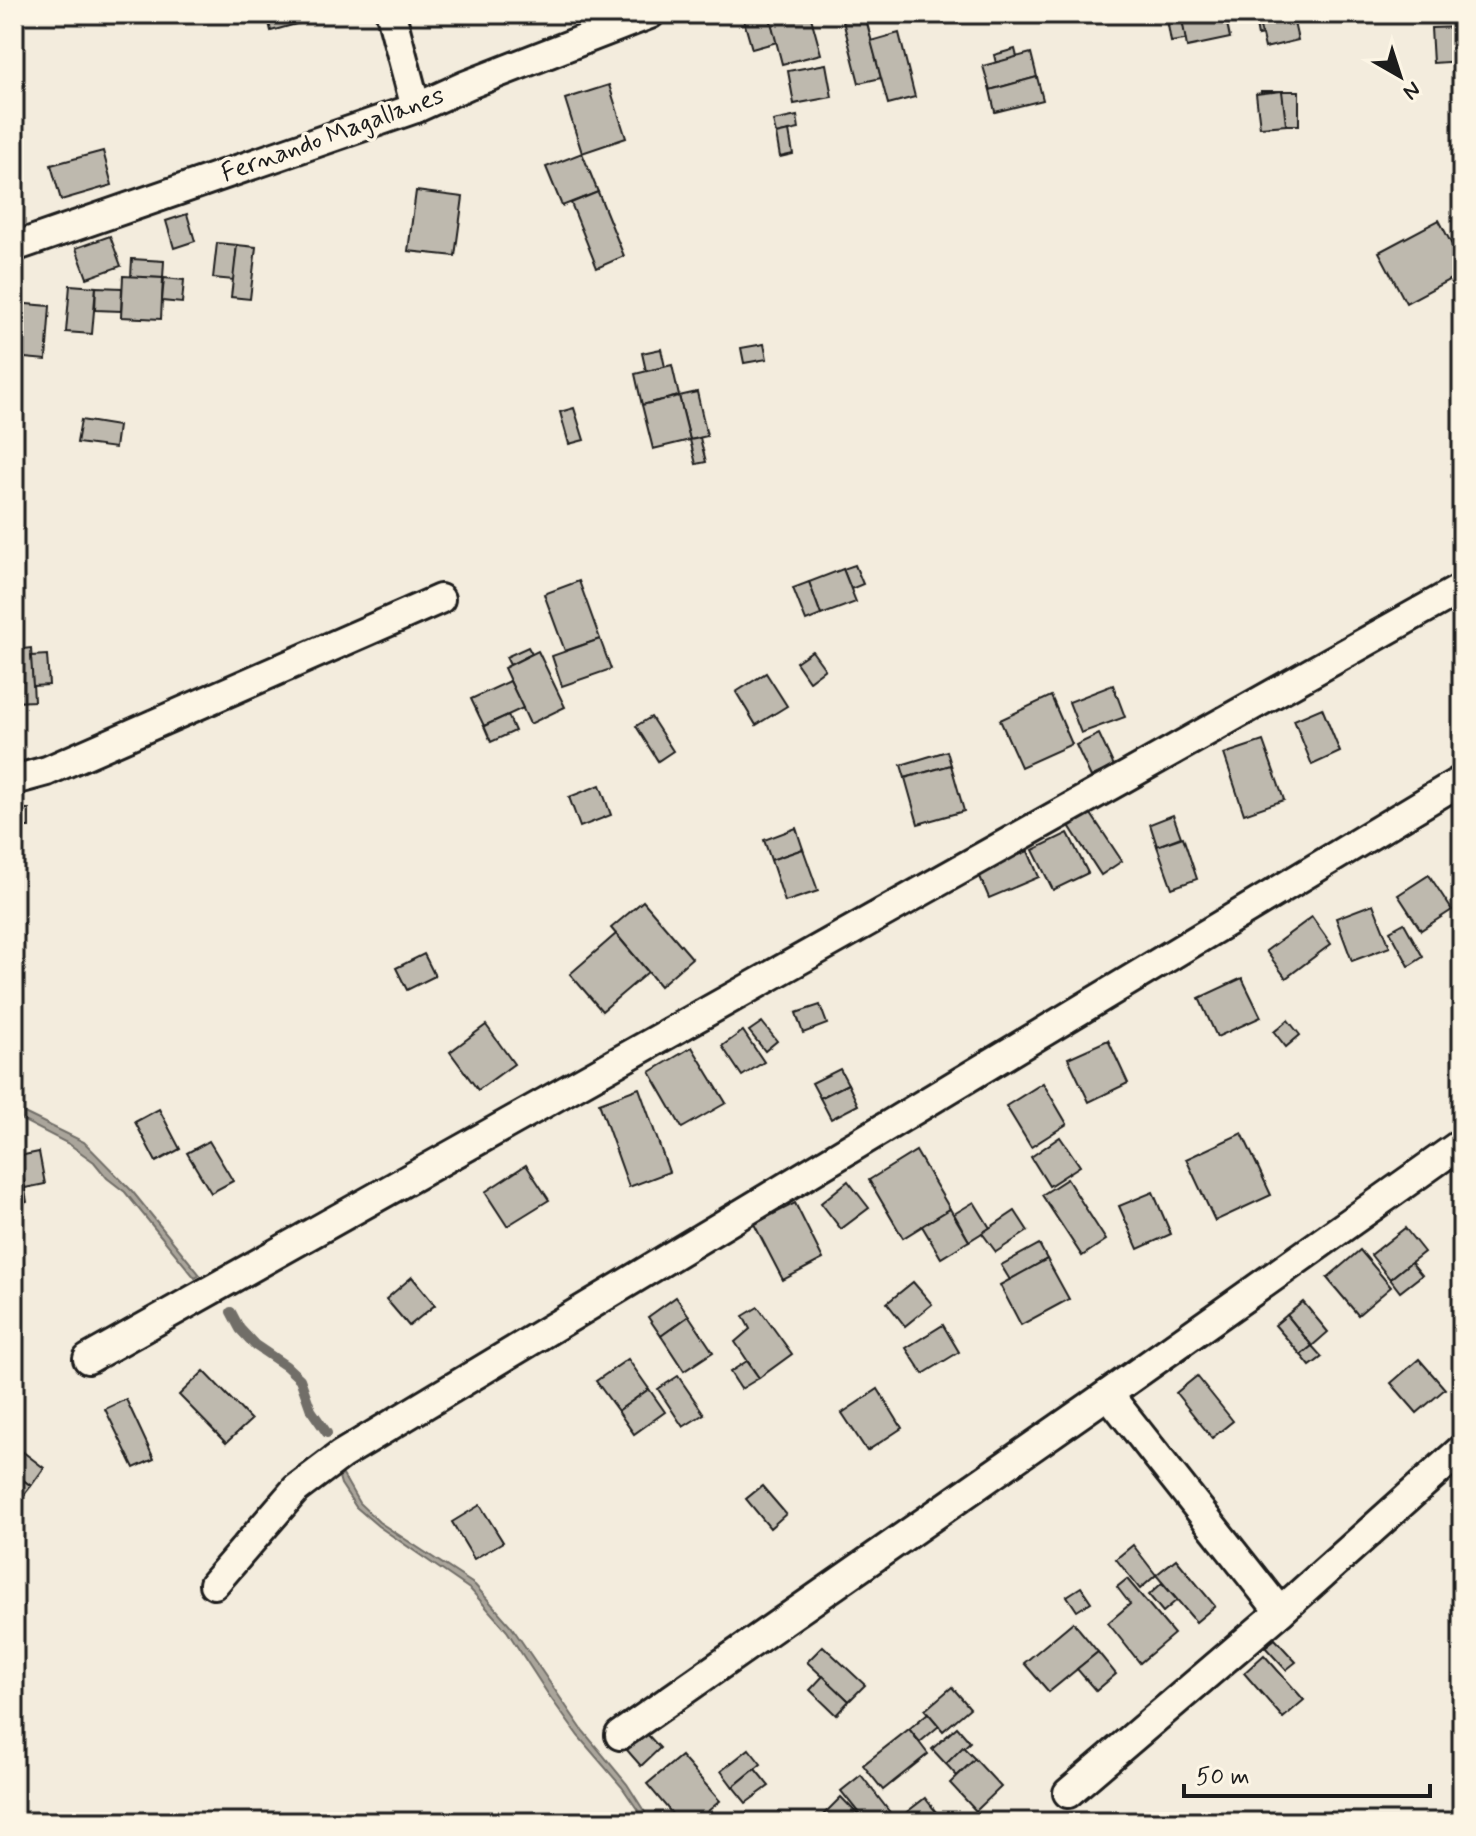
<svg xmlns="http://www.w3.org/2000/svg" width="1476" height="1836" font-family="Mynerve,sans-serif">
<rect width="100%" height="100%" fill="#f3ecdd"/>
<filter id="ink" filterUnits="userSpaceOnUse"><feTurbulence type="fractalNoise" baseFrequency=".0125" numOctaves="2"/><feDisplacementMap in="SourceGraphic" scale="16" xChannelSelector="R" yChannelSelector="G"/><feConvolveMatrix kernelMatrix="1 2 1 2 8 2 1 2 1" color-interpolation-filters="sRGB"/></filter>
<g filter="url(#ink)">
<g fill="#aaa59b" stroke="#716e68" stroke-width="2">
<polygon points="14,1108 84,1142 132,1191 200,1275 195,1278 125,1192 107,1178 94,1162 69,1144 14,1116"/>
<polygon points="343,1475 359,1503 379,1522 475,1585 511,1626 583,1731 627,1784 651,1822 646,1822 622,1787 578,1736 548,1694 507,1631 471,1590 378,1526 356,1507 341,1484 339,1477"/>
</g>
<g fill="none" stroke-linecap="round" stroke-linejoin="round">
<polyline stroke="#716e68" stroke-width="10" points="231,1312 240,1329 255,1345 286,1366 300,1379 311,1410 327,1433"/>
</g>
<g fill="#beb9ae" stroke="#1c1c1c" stroke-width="2">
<polygon points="267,14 317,14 318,18 271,31"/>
<polygon points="742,14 769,14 777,42 752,49"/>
<polygon points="769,14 810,14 821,54 782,64"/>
<polygon points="1166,14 1220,14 1223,34 1171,42"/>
<polygon points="1181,14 1225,14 1230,38 1187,47"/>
<polygon points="1254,14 1285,14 1288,30 1258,36"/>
<polygon points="1257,14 1292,14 1298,40 1265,48"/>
<polygon points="865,15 881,78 859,83 843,21"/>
<polygon points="1462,27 1462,61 1433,63 1431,28"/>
<polygon points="899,33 915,97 888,104 871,41"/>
<polygon points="1015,49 1017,57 996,63 994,55"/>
<polygon points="1031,53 1037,77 990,90 983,66"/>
<polygon points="826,64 832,97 794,104 788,71"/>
<polygon points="1037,77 1043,100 995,112 990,90"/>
<polygon points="609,85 626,138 582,153 565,99"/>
<polygon points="1261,91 1299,91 1299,125 1260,125"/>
<polygon points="1282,91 1286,125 1260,127 1256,94"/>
<polygon points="797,116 799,129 776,134 773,121"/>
<polygon points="789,131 793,154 780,157 776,134"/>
<polygon points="103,151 112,185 61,200 51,165"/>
<polygon points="582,153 598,192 562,206 546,167"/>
<polygon points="416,191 463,197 455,256 408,251"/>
<polygon points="598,192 624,256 597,268 571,203"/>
<polygon points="187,214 195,241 174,248 166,221"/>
<polygon points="1439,220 1462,264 1462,273 1406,303 1379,252"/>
<polygon points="110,236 121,266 87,278 76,248"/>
<polygon points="217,243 237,245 234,280 213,278"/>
<polygon points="237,245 256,247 250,299 231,297"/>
<polygon points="132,259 164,261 163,278 131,277"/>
<polygon points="123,276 163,278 161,319 121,317"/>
<polygon points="164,278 184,280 182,303 162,301"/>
<polygon points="70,285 96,287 92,334 66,332"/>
<polygon points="96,287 122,288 121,311 95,310"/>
<polygon points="14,303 50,306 46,360 14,357"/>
<polygon points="764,344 767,359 744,363 741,348"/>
<polygon points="661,349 665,367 646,371 642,353"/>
<polygon points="672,365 679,396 642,405 635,374"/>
<polygon points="697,392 707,436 690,440 679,396"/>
<polygon points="679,396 690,440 653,449 642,405"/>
<polygon points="574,408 584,440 569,444 560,412"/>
<polygon points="81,420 118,426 115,448 77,443"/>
<polygon points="700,438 706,462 696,464 690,440"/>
<polygon points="855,565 863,584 851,589 843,569"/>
<polygon points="843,569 856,602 821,615 809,582"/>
<polygon points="579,581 600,639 565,651 544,594"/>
<polygon points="809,582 821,615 806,621 793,588"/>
<polygon points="600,639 611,669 562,686 552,656"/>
<polygon points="528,647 532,654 510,665 506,657"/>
<polygon points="31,648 34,701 14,702 14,650"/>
<polygon points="538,651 565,707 530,724 504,668"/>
<polygon points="812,651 825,669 809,681 796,662"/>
<polygon points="47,655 49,685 33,686 31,656"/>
<polygon points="766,673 787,706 756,725 736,692"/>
<polygon points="510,681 523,708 484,726 471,699"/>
<polygon points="1113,685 1125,717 1081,733 1069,702"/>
<polygon points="1051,696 1072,744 1021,767 1000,720"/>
<polygon points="1322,708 1340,752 1312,765 1294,720"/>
<polygon points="508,715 515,731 491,742 484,726"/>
<polygon points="651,717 673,751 658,761 636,726"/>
<polygon points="1099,734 1114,766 1091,777 1076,745"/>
<polygon points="1263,741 1284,800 1244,814 1224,754"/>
<polygon points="947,751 951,765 905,778 901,765"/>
<polygon points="951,765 964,811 918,824 905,778"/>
<polygon points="600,785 611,815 580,827 569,797"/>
<rect x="14" y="809" width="15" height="18"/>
<polygon points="1089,811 1122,861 1101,875 1068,824"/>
<polygon points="1173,815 1181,837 1157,846 1150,824"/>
<polygon points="796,828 803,849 771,860 764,840"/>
<polygon points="1068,833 1088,873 1053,890 1033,850"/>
<polygon points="1183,837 1197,879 1172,888 1157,846"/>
<polygon points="803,849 818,891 785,902 771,860"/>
<polygon points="1028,851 1039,877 989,898 978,872"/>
<polygon points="1429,875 1452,910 1421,930 1398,895"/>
<polygon points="643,901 692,958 660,986 611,928"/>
<polygon points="1373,904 1390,947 1352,961 1336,918"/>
<polygon points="1312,917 1331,944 1286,978 1266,951"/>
<polygon points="1404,923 1423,957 1409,966 1390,931"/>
<polygon points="616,934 648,972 602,1011 570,974"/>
<polygon points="424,954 435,976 407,990 396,968"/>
<polygon points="1242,978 1261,1017 1217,1037 1199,998"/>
<polygon points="820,1005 827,1024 803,1033 796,1013"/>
<polygon points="1288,1020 1300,1035 1286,1047 1274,1032"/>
<polygon points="762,1022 777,1041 765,1051 749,1031"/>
<polygon points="486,1025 514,1064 478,1090 450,1052"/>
<polygon points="743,1031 764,1062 742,1076 722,1046"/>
<polygon points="1108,1040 1128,1083 1089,1102 1068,1058"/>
<polygon points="692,1047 726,1103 682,1128 650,1072"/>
<polygon points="840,1069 848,1084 820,1098 812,1083"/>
<polygon points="1043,1083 1067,1124 1031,1147 1006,1106"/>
<polygon points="848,1084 858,1105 831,1119 820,1098"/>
<polygon points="639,1088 669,1172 629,1187 599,1103"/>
<polygon points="159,1109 180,1149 156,1162 135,1122"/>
<polygon points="1242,1133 1271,1195 1215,1221 1186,1159"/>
<polygon points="1060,1137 1080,1166 1049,1186 1031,1157"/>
<polygon points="209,1141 233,1181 211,1193 187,1153"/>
<polygon points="916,1151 950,1209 903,1238 869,1180"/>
<polygon points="39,1152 45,1184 25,1188 19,1156"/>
<polygon points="19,1156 27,1202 14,1204 14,1157"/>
<polygon points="526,1165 549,1200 507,1226 485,1192"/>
<polygon points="1067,1179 1106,1240 1082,1256 1042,1195"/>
<polygon points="848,1181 869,1208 841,1229 821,1203"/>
<polygon points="1153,1192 1171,1234 1138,1249 1119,1206"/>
<polygon points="974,1202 990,1228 969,1241 954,1214"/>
<polygon points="795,1203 823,1259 783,1280 754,1224"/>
<polygon points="950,1209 969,1241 941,1258 922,1226"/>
<polygon points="1015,1211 1028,1231 996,1252 982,1233"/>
<polygon points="1405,1228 1424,1252 1390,1279 1371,1255"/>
<polygon points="1039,1244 1047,1259 1010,1280 1001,1265"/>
<polygon points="1360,1250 1391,1287 1358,1315 1327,1278"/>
<polygon points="1047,1259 1069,1299 1021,1325 1000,1285"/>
<polygon points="1411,1262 1422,1275 1400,1292 1390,1279"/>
<polygon points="412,1277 435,1305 409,1326 386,1299"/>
<polygon points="913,1282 932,1304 905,1326 887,1303"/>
<polygon points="676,1297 689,1316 661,1336 648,1317"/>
<polygon points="1303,1302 1328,1332 1312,1346 1287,1315"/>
<polygon points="758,1307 792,1354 759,1378 735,1342 750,1329 743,1316"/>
<polygon points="1287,1315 1312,1346 1301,1355 1275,1325"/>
<polygon points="689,1316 713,1352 684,1371 661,1336"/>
<polygon points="943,1325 959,1352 923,1374 906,1348"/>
<polygon points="1312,1346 1322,1357 1310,1366 1301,1355"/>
<polygon points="628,1359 649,1389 618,1411 596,1381"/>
<polygon points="1419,1359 1445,1389 1417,1413 1391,1383"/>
<polygon points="747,1361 759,1378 741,1389 730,1372"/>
<polygon points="204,1371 251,1420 226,1443 179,1395"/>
<polygon points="678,1376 704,1414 683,1427 658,1389"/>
<polygon points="1197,1376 1233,1421 1212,1438 1176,1393"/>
<polygon points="649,1389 665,1412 634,1434 618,1411"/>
<polygon points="878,1389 902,1428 867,1451 842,1413"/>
<polygon points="126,1399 154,1459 134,1468 105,1409"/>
<polygon points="14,1445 44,1468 31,1486 14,1473"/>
<polygon points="14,1473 31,1486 14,1508"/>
<polygon points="762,1486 786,1514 770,1528 746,1499"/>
<polygon points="480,1505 503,1542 474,1559 452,1522"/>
<polygon points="1133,1545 1156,1575 1140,1589 1116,1559"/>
<polygon points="1176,1559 1215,1606 1196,1622 1156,1575"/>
<polygon points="1127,1579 1174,1634 1140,1663 1108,1623 1130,1604 1117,1587"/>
<polygon points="1162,1583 1177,1600 1163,1612 1149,1595"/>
<polygon points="1081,1587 1091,1602 1077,1611 1067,1596"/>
<polygon points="1073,1622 1098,1652 1049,1692 1024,1663"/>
<polygon points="1275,1639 1296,1662 1286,1670 1265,1647"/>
<polygon points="823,1646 865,1685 849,1701 807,1662"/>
<polygon points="1098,1652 1116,1674 1096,1691 1077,1669"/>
<polygon points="1264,1655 1304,1700 1283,1718 1244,1673"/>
<polygon points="823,1676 849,1701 836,1715 810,1690"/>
<polygon points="952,1687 970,1708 943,1731 925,1710"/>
<polygon points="928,1713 939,1726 920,1742 909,1729"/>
<polygon points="957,1727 970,1742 946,1764 932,1749"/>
<polygon points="909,1729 928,1754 883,1790 863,1765"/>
<polygon points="646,1733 660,1748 641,1766 627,1750"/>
<polygon points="963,1747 975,1759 957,1776 946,1764"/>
<polygon points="749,1749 761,1764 733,1787 721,1771"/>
<polygon points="681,1756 720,1801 695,1822 679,1822 647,1784"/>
<polygon points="975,1759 1001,1787 976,1811 950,1783"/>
<polygon points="755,1769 769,1786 746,1803 733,1787"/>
<polygon points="861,1775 892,1815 883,1822 866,1822 841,1791"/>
<polygon points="841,1797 865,1822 830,1822 823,1815"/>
<polygon points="925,1798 944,1822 894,1822"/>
</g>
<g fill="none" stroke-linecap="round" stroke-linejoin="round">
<g stroke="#1c1c1c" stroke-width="34">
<g id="street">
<polyline points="391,14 416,108"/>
<polyline points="14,247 416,108 467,85 650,14"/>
<polyline points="14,780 47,771 440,599"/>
<polyline points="88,1359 1462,588"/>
<polyline points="1108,1394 1280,1612"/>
<polyline points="214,1584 296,1489 341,1455 1462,780"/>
<polyline points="620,1735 1108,1394 1462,1143"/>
<polyline points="1068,1793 1280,1612 1462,1449"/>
</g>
</g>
<use href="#street" stroke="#fcf5e5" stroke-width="28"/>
</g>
</g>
<g text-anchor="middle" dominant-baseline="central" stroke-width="7" stroke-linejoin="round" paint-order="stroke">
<g font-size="26" fill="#1c1c1c" stroke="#fcf5e5">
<text transform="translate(333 135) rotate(-20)">Fernando Magallanes</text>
</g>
</g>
<rect width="1476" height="1836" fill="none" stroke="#fcf5e5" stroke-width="48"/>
<rect x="24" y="24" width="1428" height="1788" fill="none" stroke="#1c1c1c" stroke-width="3" filter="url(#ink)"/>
<g transform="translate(1400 76) rotate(141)" stroke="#fcf5e5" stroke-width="6" paint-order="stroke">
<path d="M0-6L14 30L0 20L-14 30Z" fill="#1c1c1c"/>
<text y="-12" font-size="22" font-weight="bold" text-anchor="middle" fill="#1c1c1c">N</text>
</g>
<path d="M1184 1784v12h246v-12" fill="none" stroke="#1c1c1c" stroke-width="4"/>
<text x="1196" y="1784" font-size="24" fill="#1c1c1c" stroke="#fcf5e5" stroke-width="6" paint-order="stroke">50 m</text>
</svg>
